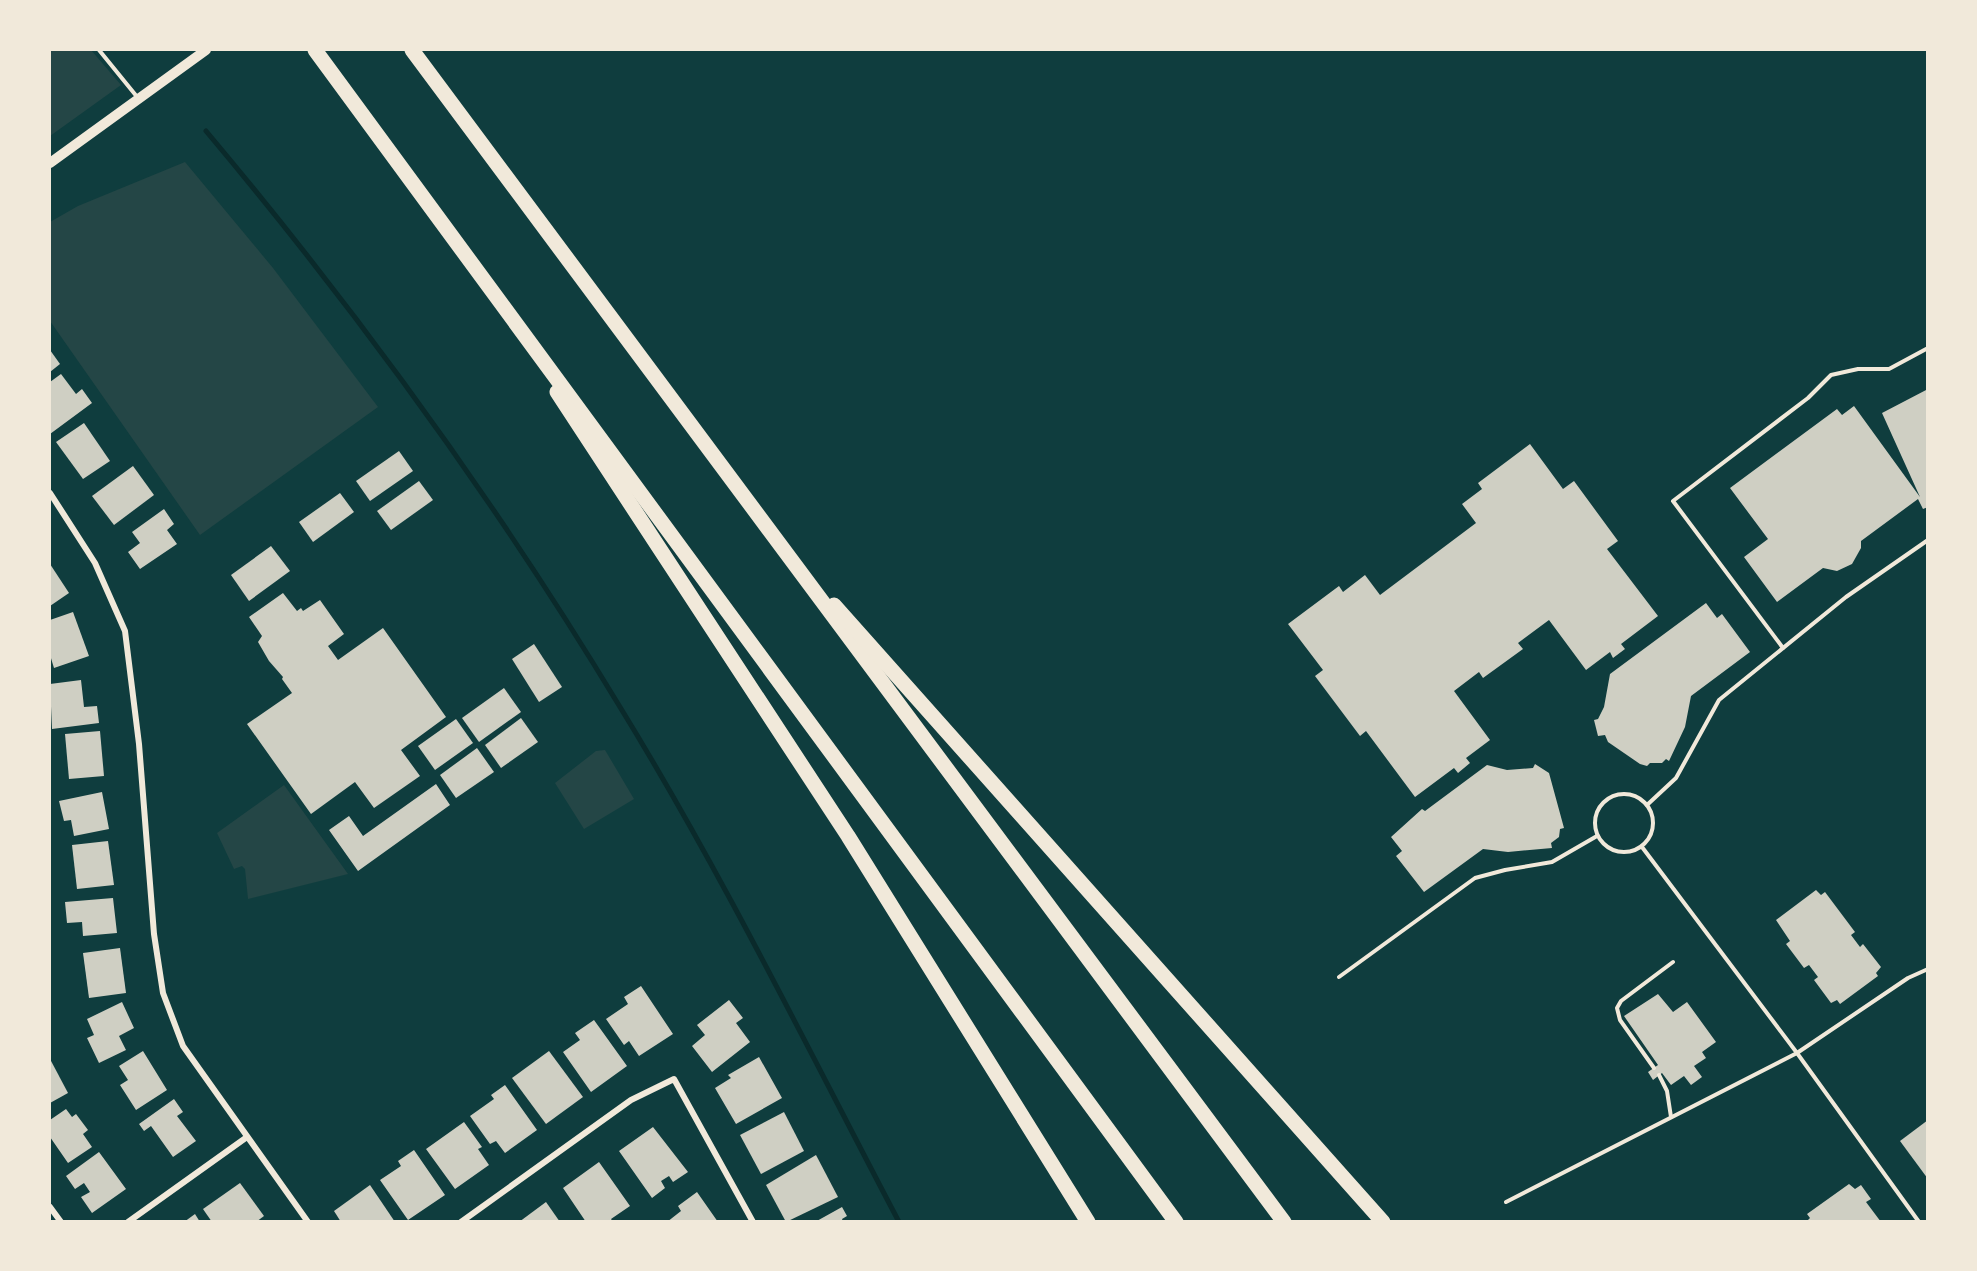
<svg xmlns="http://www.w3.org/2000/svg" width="1977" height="1271" font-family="Jost,sans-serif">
<rect width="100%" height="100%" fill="#0f3d3e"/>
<g fill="#244646">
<polygon points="50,50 91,50 121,85 50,136"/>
<polygon points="185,162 273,268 378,407 200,535 50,321 50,222 78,206"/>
<polygon points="605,750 634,799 584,829 555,783 596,751"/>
<polygon points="284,785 348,874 248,899 245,869 242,866 234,869 217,833"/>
</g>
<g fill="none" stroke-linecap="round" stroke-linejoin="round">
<path stroke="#0a2a2b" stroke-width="5" d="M 206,131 C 358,312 498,505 620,707 C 722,873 808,1049 899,1222"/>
</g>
<g fill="#cfcfc3">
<polygon points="50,350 60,364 50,372"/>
<polygon points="61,374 76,394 82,389 92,403 50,434 50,382"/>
<polygon points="1928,389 1928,507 1923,509 1918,499 1861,541 1861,548 1852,564 1837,571 1823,568 1777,602 1744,557 1768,539 1730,488 1837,409 1842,415 1854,406 1920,497 1882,413"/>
<polygon points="84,423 110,461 83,479 56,442"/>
<polygon points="1530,444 1563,489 1574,481 1618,541 1607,549 1658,616 1621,644 1625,649 1613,658 1610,652 1586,670 1549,620 1518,643 1523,649 1483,678 1479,672 1454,691 1490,740 1466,758 1470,763 1458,773 1454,768 1415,797 1366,731 1360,736 1315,676 1323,670 1288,624 1339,586 1343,592 1365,575 1380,595 1476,523 1462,504 1482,489 1478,483"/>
<polygon points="399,451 413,471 370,501 356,481"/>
<polygon points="133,466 154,495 114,525 92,496"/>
<polygon points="419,481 433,500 391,530 377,511"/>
<polygon points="340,493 354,512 313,542 299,522"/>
<polygon points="164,509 174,524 167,530 177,544 140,569 128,552 140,543 132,532"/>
<polygon points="271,546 290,571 249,601 231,575"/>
<polygon points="50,564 69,593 50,606"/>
<polygon points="283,593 297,611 301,608 303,611 320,600 344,634 328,646 338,660 383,628 446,717 401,750 420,776 374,808 355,782 311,814 247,724 292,693 282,679 283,677 269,661 258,642 262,636 249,617"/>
<polygon points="1706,603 1717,618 1722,614 1750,652 1691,696 1685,727 1669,761 1666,759 1662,763 1650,763 1647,766 1640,764 1608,742 1605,735 1598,736 1594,720 1598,719 1604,707 1610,674"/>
<polygon points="73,612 89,656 54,668 50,655 50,620"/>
<polygon points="534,644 562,687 539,702 512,659"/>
<polygon points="81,680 84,707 97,706 99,723 52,729 50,684"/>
<polygon points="504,688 521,712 479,742 462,718"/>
<polygon points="521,718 538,742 501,768 485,745"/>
<polygon points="456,719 473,743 435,770 418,746"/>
<polygon points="100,731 104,776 69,779 65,734"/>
<polygon points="477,748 494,772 456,798 440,775"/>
<polygon points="1535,764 1549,773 1564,828 1560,829 1559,837 1551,843 1552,848 1508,852 1483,849 1424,892 1396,856 1402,851 1391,837 1422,809 1425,811 1487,765 1507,770 1533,768"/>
<polygon points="436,784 450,805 358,871 329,830 349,816 363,836"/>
<polygon points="102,792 109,829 74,836 71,820 64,821 59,801"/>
<polygon points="108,841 114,885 77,889 72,845"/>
<polygon points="1816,890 1821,895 1825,892 1855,932 1851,935 1860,947 1863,944 1881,967 1876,973 1878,976 1840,1004 1837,1000 1831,1003 1814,980 1818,977 1809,965 1804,968 1786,944 1790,941 1776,920"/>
<polygon points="113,898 117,933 83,936 82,922 67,923 65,902"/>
<polygon points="120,948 126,993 89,998 83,953"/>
<polygon points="641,986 673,1034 639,1056 629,1041 624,1045 606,1019 628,1004 624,997"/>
<polygon points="1658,994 1673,1012 1687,1002 1716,1042 1702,1052 1706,1058 1694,1066 1702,1077 1691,1085 1684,1076 1671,1085 1662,1073 1653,1080 1648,1072 1658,1065 1624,1016"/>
<polygon points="729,1000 743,1018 736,1023 750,1042 712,1072 692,1046 705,1035 697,1025"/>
<polygon points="122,1002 134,1028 119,1036 126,1050 99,1063 87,1038 94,1035 87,1019"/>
<polygon points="594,1020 627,1066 591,1092 563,1052 580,1040 575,1033"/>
<polygon points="143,1051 167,1090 136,1110 120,1085 128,1080 119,1066"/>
<polygon points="549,1051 583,1097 546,1124 512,1078"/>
<polygon points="759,1057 782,1098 736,1124 715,1088 731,1078 728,1075"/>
<polygon points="50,1059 68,1093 50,1103"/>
<polygon points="505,1085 537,1130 505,1153 496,1141 490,1144 470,1116 494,1099 491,1095"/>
<polygon points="174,1099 183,1112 177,1116 196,1141 173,1157 151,1126 144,1131 139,1124"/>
<polygon points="66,1109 72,1117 76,1114 88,1130 83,1134 92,1147 68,1163 50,1137 50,1120"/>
<polygon points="784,1112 804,1151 761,1174 740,1135"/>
<polygon points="1928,1120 1928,1179 1900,1141"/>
<polygon points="464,1122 482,1147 478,1149 489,1165 455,1189 426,1149"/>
<polygon points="653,1127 688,1172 673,1182 669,1176 661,1181 665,1188 652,1198 619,1151"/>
<polygon points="414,1150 445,1195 408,1220 380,1180 401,1166 398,1161"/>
<polygon points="99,1152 126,1189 92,1213 81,1197 90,1192 84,1183 75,1189 66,1176"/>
<polygon points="816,1155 838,1197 786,1222 766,1185"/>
<polygon points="599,1162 630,1206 611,1219 613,1222 586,1222 563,1188"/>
<polygon points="240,1183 264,1216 256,1222 212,1222 203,1209"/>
<polygon points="1849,1184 1855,1189 1861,1185 1871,1199 1866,1202 1881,1222 1806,1222 1810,1218 1807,1214"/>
<polygon points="370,1185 395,1222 341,1222 334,1211"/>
<polygon points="697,1192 718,1222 667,1222 681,1211 678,1206"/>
<polygon points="546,1202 560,1222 519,1222"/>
<polygon points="842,1207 847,1216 842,1219 843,1222 815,1222"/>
<polygon points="195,1214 200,1222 184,1222"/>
</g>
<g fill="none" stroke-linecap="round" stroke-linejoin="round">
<g stroke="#f1e9da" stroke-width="4">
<polyline points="99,50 138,98"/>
<polyline points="1783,648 1673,501 1808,398 1831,375 1858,369 1889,369 1928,348"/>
<circle cx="1624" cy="823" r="29"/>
<polyline points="1647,805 1676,778 1719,700 1846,597 1928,540"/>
<polyline points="1642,847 1797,1053 1919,1222"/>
<polyline points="1339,977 1475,878 1505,870 1552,862 1597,836"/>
<polyline points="1654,1068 1620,1020 1617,1008 1621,1001 1673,962"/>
<polyline points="1659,1075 1667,1091 1671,1117"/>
<polyline points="1506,1202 1797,1053 1908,978 1928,969"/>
</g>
<g stroke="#f1e9da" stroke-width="6">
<polyline points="50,493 95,563 125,631 139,744 154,934 163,993 183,1046 308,1222"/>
<polyline points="50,1207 61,1222"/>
<polyline points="128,1222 247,1137"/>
<polyline points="461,1222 631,1100 674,1079 753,1222"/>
</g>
<polyline stroke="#f1e9da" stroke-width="10" points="50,163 206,50"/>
<g stroke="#f1e9da" stroke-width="15">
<polyline points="315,50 1176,1222"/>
<polyline points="412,50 1284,1222"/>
<polyline points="557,392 848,836 1088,1222"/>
<polyline points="834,605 1383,1222"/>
</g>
</g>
<rect width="1977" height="1271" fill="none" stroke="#f1e9da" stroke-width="102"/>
</svg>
